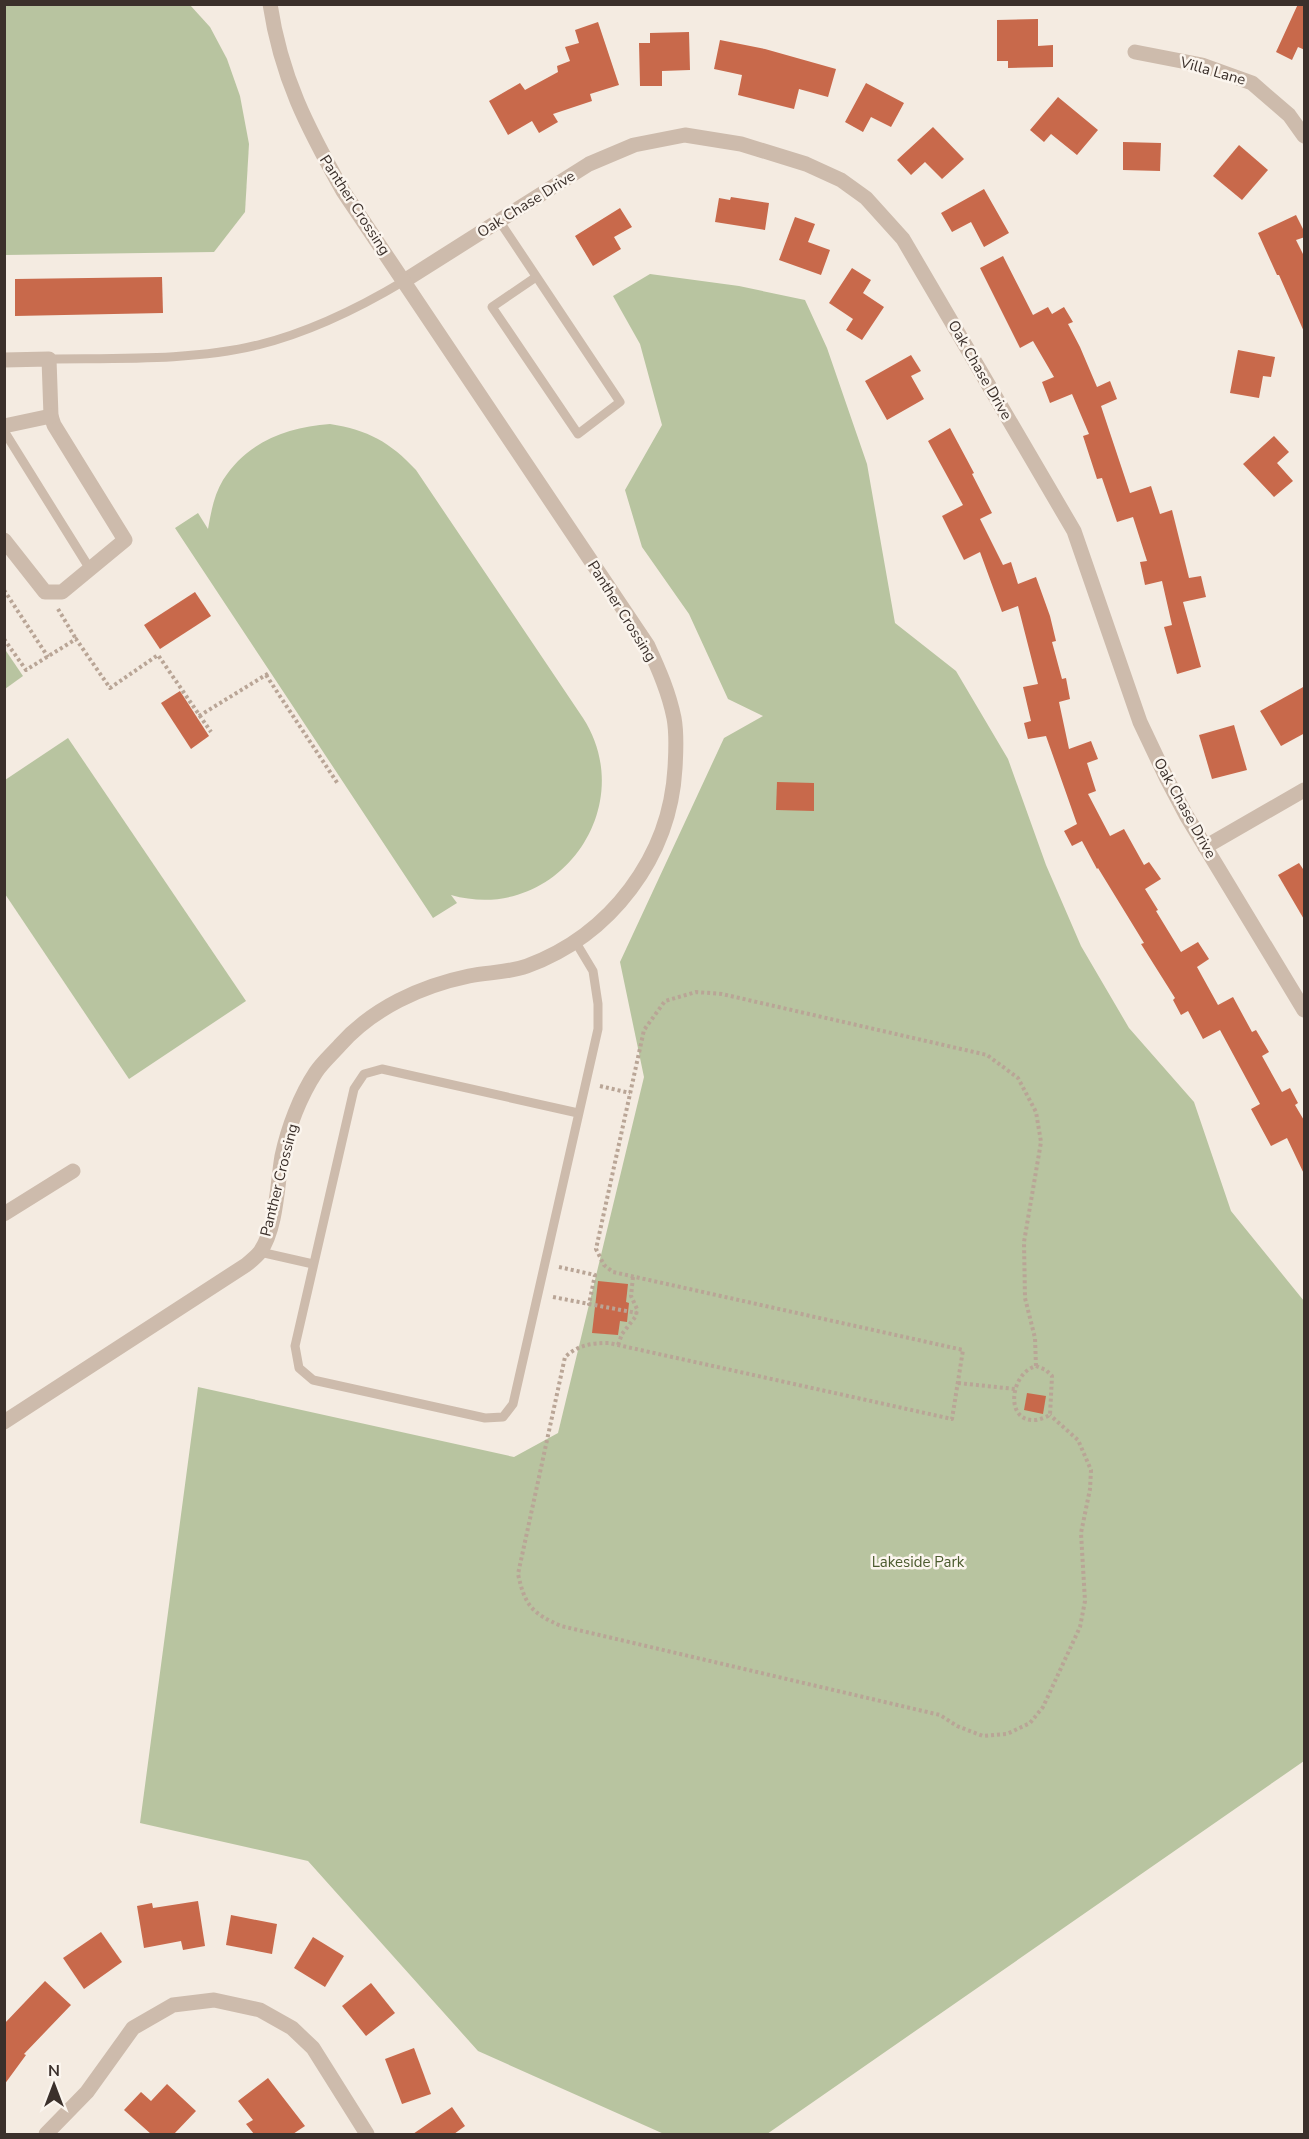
<svg xmlns="http://www.w3.org/2000/svg" width="1309" height="2139" font-family="'Nunito Sans',sans-serif">
<rect width="100%" height="100%" fill="#f4ebe1"/>
<g fill="#b8c4a0">
<polygon points="4,5 190,5 210,27 227,59 240,96 249,144 245,212 214,252 5,255"/>
<polygon points="650,274 739,286 805,300 827,348 867,464 895,623 956,671 1008,759 1046,865 1081,946 1129,1028 1194,1102 1231,1211 1304,1301 1304,1761 767,2134 664,2134 478,2051 308,1861 140,1823 198,1387 514,1457 558,1433 644,1077 620,962 724,738 763,716 728,699 689,614 642,547 625,490 662,425 640,344 613,296"/>
<path d="M 330,424 C 368,430 390,442 416,470 L 583,718 C 641,808 556,925 451,895 L 457,903 L 433,918 L 175,528 L 198,513 L 208,529 C 211,512 214,495 223,480 C 247,442 287,427 330,424 Z"/>
<polygon points="4,648 23,676 5,689 4,689"/>
<polygon points="68,738 246,1001 129,1079 5,894 5,780"/>
</g>
<g fill="#c8694b">
<polygon points="1298,4 1305,4 1305,50 1298,47 1292,60 1276,52"/>
<polygon points="1038,19 1038,46 1053,45 1053,67 1008,68 1008,61 997,61 997,20"/>
<polygon points="598,22 619,85 590,94 592,101 553,114 558,122 539,133 532,121 508,135 489,101 520,83 525,90 558,72 557,66 570,61 565,47 579,43 575,30"/>
<polygon points="689,32 690,70 662,71 662,86 640,86 639,43 650,43 650,33"/>
<polygon points="720,40 765,49 836,69 828,97 799,89 794,109 738,95 742,75 714,69"/>
<polygon points="866,83 904,103 891,127 871,117 863,132 845,122"/>
<polygon points="1058,97 1098,130 1077,155 1051,134 1044,142 1030,130"/>
<polygon points="933,127 964,159 942,179 925,162 911,175 897,160"/>
<polygon points="1123,142 1161,143 1160,171 1123,170"/>
<polygon points="1239,145 1268,170 1242,200 1213,176"/>
<polygon points="984,189 1009,233 984,247 971,222 952,232 941,213"/>
<polygon points="731,197 769,203 765,230 715,222 719,198 730,200"/>
<polygon points="620,208 632,227 614,237 621,249 593,266 575,236"/>
<polygon points="1296,215 1305,233 1305,237 1296,240 1305,258 1305,334 1279,275 1277,275 1258,233"/>
<polygon points="795,217 815,224 808,242 830,250 821,275 779,260"/>
<polygon points="1003,256 1033,315 1048,307 1052,314 1064,307 1073,322 1068,324 1080,347 1097,387 1110,381 1117,399 1101,406 1130,493 1151,486 1160,514 1172,510 1189,578 1201,576 1206,597 1183,602 1201,667 1177,674 1164,627 1172,625 1162,581 1145,585 1140,562 1147,561 1133,517 1117,522 1102,478 1097,479 1083,436 1089,434 1072,394 1050,403 1042,382 1054,377 1033,341 1020,348 980,268"/>
<polygon points="852,268 871,280 863,293 884,307 862,340 846,330 853,319 829,303"/>
<polygon points="162,277 163,313 15,316 15,279"/>
<polygon points="1238,350 1275,357 1271,377 1263,376 1259,398 1230,393"/>
<polygon points="911,355 921,371 911,376 924,399 887,420 865,381"/>
<polygon points="950,428 974,473 972,474 992,513 980,519 1003,565 1011,562 1018,584 1036,577 1050,616 1056,641 1052,642 1062,679 1066,678 1070,699 1059,702 1069,749 1091,741 1098,759 1087,763 1096,791 1088,794 1110,836 1124,829 1144,865 1149,862 1161,879 1145,889 1158,910 1156,911 1181,952 1198,942 1209,959 1197,967 1218,1005 1233,997 1252,1032 1256,1030 1269,1052 1262,1056 1282,1092 1290,1088 1298,1103 1295,1105 1305,1122 1305,1176 1287,1138 1271,1146 1251,1109 1260,1104 1220,1030 1203,1039 1188,1011 1181,1015 1173,1000 1175,998 1141,944 1144,943 1098,868 1097,869 1082,841 1072,846 1064,831 1077,824 1046,736 1028,739 1024,723 1031,721 1023,687 1038,684 1018,606 1002,612 980,552 964,560 942,516 963,505 928,441"/>
<polygon points="1274,436 1289,452 1277,463 1293,481 1274,497 1243,464"/>
<polygon points="195,592 211,616 160,649 144,625"/>
<polygon points="1305,686 1305,733 1281,746 1260,711"/>
<polygon points="180,691 209,736 191,749 161,703"/>
<polygon points="1234,725 1247,770 1212,779 1199,735"/>
<polygon points="777,782 814,783 814,811 776,810"/>
<polygon points="1299,863 1305,872 1305,921 1278,875"/>
<polygon points="598,1281 628,1284 626,1302 629,1303 627,1322 620,1321 618,1335 592,1333"/>
<polygon points="1027,1393 1046,1396 1043,1414 1024,1410"/>
<polygon points="198,1901 205,1946 183,1950 181,1941 144,1948 137,1906 152,1903 153,1908"/>
<polygon points="231,1915 277,1924 272,1954 226,1945"/>
<polygon points="101,1932 122,1962 84,1989 63,1958"/>
<polygon points="313,1937 344,1956 325,1987 294,1968"/>
<polygon points="45,1981 71,2005 24,2054 26,2055 4,2085 4,2024"/>
<polygon points="371,1983 395,2013 366,2036 342,2006"/>
<polygon points="414,2048 431,2094 402,2104 385,2059"/>
<polygon points="268,2078 305,2126 293,2134 254,2134 246,2124 253,2120 238,2101"/>
<polygon points="167,2084 196,2111 174,2134 151,2134 124,2110 141,2092 151,2101"/>
<polygon points="452,2107 465,2126 454,2134 413,2134"/>
</g>
<g fill="none" stroke-linecap="round" stroke-linejoin="round">
<g stroke="#b9a596" stroke-width="4" stroke-dasharray="3 3" stroke-linecap="butt">
<polyline points="4,590 48,657"/>
<polyline points="58,609 76,639"/>
<polyline points="4,639 26,670 76,639 110,688 158,655 211,732"/>
<polyline points="266,675 338,784"/>
<polyline points="199,716 269,673"/>
<polyline points="600,1086 630,1093"/>
<polyline points="559,1267 595,1275 589,1304 637,1313"/>
<polyline points="553,1297 589,1304"/>
<polyline points="618,1345 622,1334 636,1316 637,1309 631,1296 633,1277"/>
<path d="M 1036,1366 L 1035,1338 L 1025,1298 L 1024,1242 L 1041,1142 L 1036,1112 L 1018,1078 L 987,1055 L 722,994 L 696,992 L 665,1001 L 644,1030 L 596,1249 L 604,1265 L 613,1272 L 963,1350 L 952,1419 L 609,1343 C 591,1343 578,1345 565,1357 L 518,1574 C 525,1606 532,1613 561,1626 L 940,1715 L 957,1726 L 983,1736 L 1007,1734 L 1030,1723 L 1043,1707 L 1080,1627 L 1085,1601 L 1081,1533 L 1090,1489 L 1091,1470 L 1078,1440 L 1050,1415"/>
<path d="M 1036,1366 L 1046,1370 L 1052,1376 L 1050,1415 C 1046,1417 1041,1419 1036,1420 C 1004,1423 1010,1373 1036,1366 Z"/>
<polyline points="958,1383 1015,1389"/>
</g>
<g stroke="#cdbbac" stroke-width="9">
<polyline points="500,222 620,402 578,434 492,307 536,277"/>
<path d="M 49,359 C 116,358 194,361 258,345 C 310,332 359,308 404,281"/>
<polyline points="4,431 90,569"/>
<polyline points="575,941 593,971 598,1004 598,1029 513,1404 503,1417 485,1418 313,1380 299,1368 295,1346 354,1089 364,1074 382,1069 578,1113"/>
<polyline points="260,1252 313,1264"/>
</g>
<g stroke="#cdbbac" stroke-width="15">
<polyline points="1135,52 1202,65 1252,83 1289,115 1304,136"/>
<polyline points="404,281 589,164 634,145 685,135 741,144 806,164 841,180 866,198 903,239 1074,531 1140,722 1167,779 1186,815 1304,1010"/>
<polyline points="4,360 49,359 51,416 54,425 125,540 62,592 45,592 4,540"/>
<polyline points="4,426 51,416"/>
<polyline points="1205,847 1304,790"/>
<polyline points="4,1214 73,1171"/>
<path d="M 4,1422 L 246,1265 C 251,1261 256,1257 260,1252 C 277,1227 277,1185 282,1156 C 288,1128 300,1096 316,1072 C 322,1063 332,1054 340,1045 C 373,1008 421,986 469,976 C 489,972 507,973 527,966 C 611,935 670,857 675,768 C 676,752 677,734 674,718 C 669,693 659,670 648,646 L 343,191 C 307,127 281,77 270,4"/>
<polyline points="46,2134 87,2092 133,2028 173,2005 214,2000 260,2010 292,2028 313,2048 367,2134"/>
</g>
</g>
<g text-anchor="middle" dominant-baseline="central" stroke-width="5" stroke-linejoin="round" paint-order="stroke">
<g font-size="15" fill="#3b302b" stroke="#fbf5ee">
<text transform="translate(1213 71) rotate(16)">Villa Lane</text>
<text transform="translate(526 204) rotate(-32)">Oak Chase Drive</text>
<text transform="translate(355 205) rotate(57)">Panther Crossing</text>
<text transform="translate(980 370) rotate(60)">Oak Chase Drive</text>
<text transform="translate(622 611) rotate(58)">Panther Crossing</text>
<text transform="translate(1185 808) rotate(61)">Oak Chase Drive</text>
<text transform="translate(279 1180) rotate(-76)">Panther Crossing</text>
</g>
<g font-size="15" fill="#4a5a2e" stroke="#fbf5ee">
<text x="918" y="1562">Lakeside Park</text>
</g>
</g>
<rect width="1309" height="2139" fill="none" stroke="#3b302b" stroke-width="12"/>
<g transform="translate(54 2085)" stroke="#fbf5ee" stroke-width="4.5" paint-order="stroke">
<path d="M0-4.5L10 22L0 15L-10 22Z" fill="#3b302b"/>
<text y="-9" font-size="16" font-weight="bold" text-anchor="middle" fill="#3b302b">N</text>
</g>
</svg>
